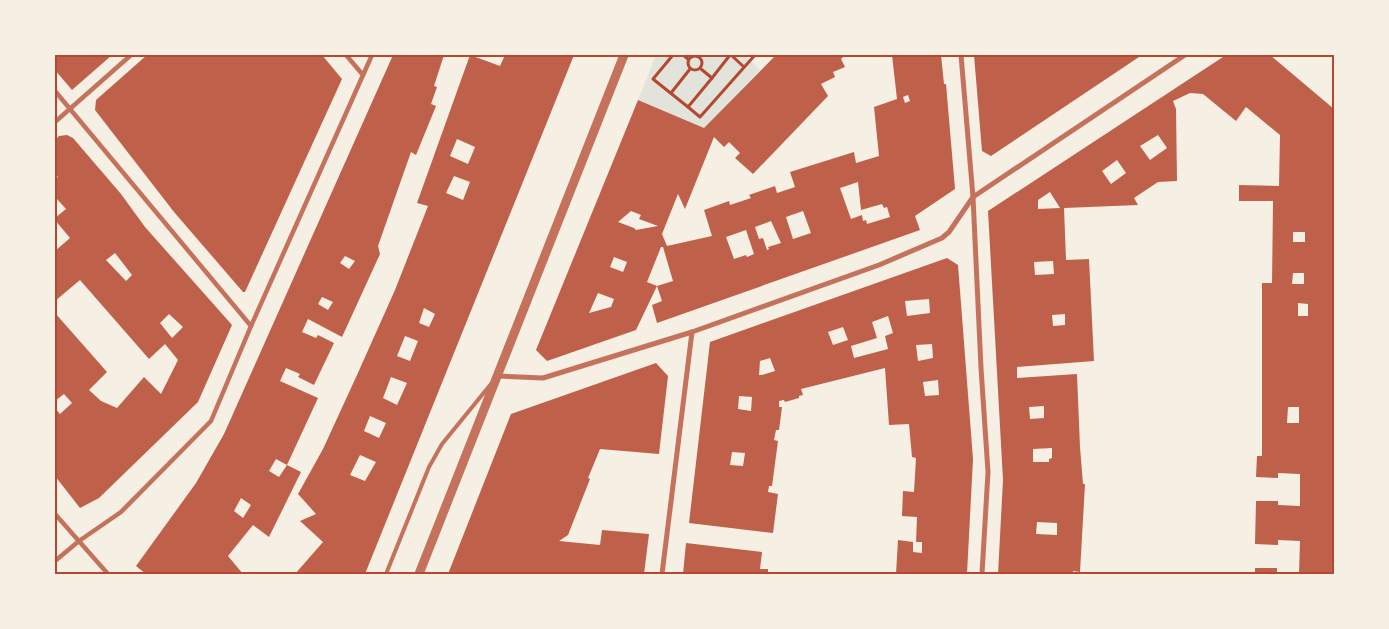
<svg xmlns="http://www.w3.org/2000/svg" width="1389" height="629" font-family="Cabin,sans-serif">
<rect width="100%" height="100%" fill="#f6efe4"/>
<polygon fill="#e2e4dc" points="656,55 745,55 760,70 704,128 638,100"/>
<g fill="#bf614a" fill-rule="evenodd">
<polygon points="55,55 112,55 72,90 55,70"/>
<polygon points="147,55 322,55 342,79 245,292 243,292 174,212 95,110 96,100"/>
<path d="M 393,55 L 444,55 L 434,86 L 437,87 L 431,104 L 436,106 L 416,155 L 411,152 L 378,246 L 380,254 L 342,337 L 308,319 L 302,332 L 316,338 L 318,335 L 334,343 L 314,385 L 298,377 L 300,374 L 286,368 L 280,381 L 318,398 L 287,465 L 276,459 L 269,471 L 279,477 L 287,465 L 301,472 L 269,537 L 253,525 L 228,556 L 243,574 L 146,574 L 136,566 L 196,483 L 224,434 ZM 345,256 L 355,261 L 349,269 L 340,263 ZM 322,297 L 333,302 L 328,310 L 318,304 ZM 241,498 L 251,505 L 243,518 L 234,511 Z"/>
<path d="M 470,55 L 500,66 L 505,55 L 574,55 L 365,574 L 295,574 L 323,542 L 300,521 L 316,514 L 298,494 L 323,449 L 357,375 L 395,290 L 428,206 L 417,203 ZM 457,139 L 475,147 L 468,164 L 450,156 ZM 454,176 L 470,182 L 463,200 L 446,193 ZM 424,308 L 435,314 L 429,327 L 419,323 ZM 405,336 L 418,341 L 410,361 L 397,356 ZM 391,377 L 407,383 L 397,405 L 383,398 ZM 370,416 L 386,423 L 379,438 L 364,431 ZM 360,455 L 376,462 L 365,481 L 350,475 Z"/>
<path d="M 776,55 L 845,55 L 841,59 L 845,67 L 833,72 L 835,77 L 821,84 L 828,96 L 753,174 L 735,158 L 740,153 L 729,142 L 724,147 L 714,137 L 685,209 L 678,194 L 662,234 L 667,246 L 712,236 L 704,210 L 729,201 L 730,205 L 751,198 L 749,195 L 775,186 L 777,193 L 795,187 L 790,172 L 854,152 L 856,163 L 879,156 L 874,107 L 897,99 L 892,55 L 941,55 L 944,84 L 946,84 L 955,189 L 915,216 L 920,230 L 657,323 L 652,305 L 662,301 L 657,286 L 673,281 L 663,247 L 661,247 L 647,282 L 657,286 L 636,330 L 547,361 L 536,350 L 638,100 L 704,128 ZM 908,95 L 910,101 L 905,103 L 903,97 ZM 858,182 L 861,210 L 882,204 L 884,208 L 887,207 L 890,217 L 867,224 L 866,220 L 863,221 L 862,215 L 851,219 L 840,188 ZM 631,211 L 641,215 L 639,219 L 658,226 L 636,230 L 634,228 L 618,222 ZM 803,211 L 811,233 L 793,239 L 786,217 ZM 771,221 L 781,243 L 768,247 L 769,249 L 767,250 L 763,238 L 759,239 L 755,227 ZM 746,230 L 754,254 L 747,257 L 746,255 L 734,259 L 726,237 ZM 614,257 L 627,262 L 623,272 L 610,267 ZM 598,293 L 614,299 L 611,307 L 589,313 Z"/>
<polygon points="974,55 1142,55 991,156 982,151"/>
<path d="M 1226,55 L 1270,55 L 1334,109 L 1334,574 L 1299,574 L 1300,541 L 1278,540 L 1278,545 L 1255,544 L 1256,501 L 1278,501 L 1278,505 L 1300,506 L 1300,474 L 1278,473 L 1278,478 L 1256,477 L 1257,456 L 1262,456 L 1262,283 L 1272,283 L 1273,201 L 1239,201 L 1239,185 L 1279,186 L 1280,135 L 1246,107 L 1236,121 L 1203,94 L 1190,93 L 1173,101 L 1176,109 L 1177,181 L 1158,182 L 1134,198 L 1138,205 L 1064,208 L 1066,260 L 1089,259 L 1094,361 L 1017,367 L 1017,378 L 1077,374 L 1080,447 L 1083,484 L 1085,484 L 1080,572 L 1073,571 L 1073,574 L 998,574 L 1003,480 L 988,211 ZM 1158,135 L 1167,148 L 1150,160 L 1140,146 ZM 1117,160 L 1126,173 L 1111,184 L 1102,171 ZM 1050,192 L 1060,208 L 1038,209 L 1038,200 ZM 1293,232 L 1305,232 L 1305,242 L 1293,242 ZM 1053,261 L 1054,274 L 1035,275 L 1034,262 ZM 1293,273 L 1304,273 L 1304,284 L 1292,284 ZM 1298,303 L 1308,304 L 1308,316 L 1298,316 ZM 1065,314 L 1065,325 L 1053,326 L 1052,315 ZM 1044,406 L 1044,418 L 1030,419 L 1029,407 ZM 1288,407 L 1299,407 L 1299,423 L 1287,423 ZM 1052,448 L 1052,458 L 1049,459 L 1049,462 L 1033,462 L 1033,449 ZM 1037,522 L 1057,523 L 1057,535 L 1036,534 Z"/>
<path d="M 67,135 L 73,138 L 121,194 L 145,227 L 232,325 L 198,402 L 99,498 L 80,508 L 55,476 L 55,408 L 60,414 L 72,403 L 64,394 L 55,401 L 55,313 L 107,372 L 89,390 L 101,401 L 117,408 L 144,377 L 161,394 L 178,360 L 165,344 L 149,359 L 80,280 L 55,301 L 55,251 L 70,238 L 55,220 L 55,218 L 66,209 L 57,199 L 55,201 L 55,180 L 58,177 L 55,174 L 55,140 L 59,136 ZM 115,253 L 132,275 L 126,281 L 106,260 ZM 169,314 L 183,327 L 172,338 L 160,323 Z"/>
<path d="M 947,258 L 958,265 L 973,459 L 967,574 L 896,574 L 898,540 L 913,542 L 913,552 L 922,553 L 922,542 L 916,542 L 917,517 L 902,516 L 903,491 L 914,492 L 916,458 L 912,457 L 909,424 L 889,425 L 885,368 L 801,389 L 803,395 L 799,396 L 799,398 L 785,402 L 784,400 L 779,401 L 779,407 L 782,407 L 779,430 L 776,430 L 774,440 L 778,441 L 772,486 L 769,486 L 768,492 L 778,494 L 773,533 L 689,523 L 710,342 ZM 929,299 L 930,313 L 907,316 L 905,301 ZM 888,316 L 893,333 L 885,336 L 888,349 L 854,358 L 851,346 L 877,338 L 872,322 ZM 843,327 L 848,340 L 833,345 L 828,332 ZM 932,344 L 933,358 L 918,361 L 916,345 ZM 770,358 L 775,371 L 762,375 L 759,375 L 760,361 ZM 938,380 L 939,395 L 925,396 L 923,382 ZM 739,396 L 752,397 L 751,411 L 738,409 ZM 732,452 L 745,453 L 743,466 L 730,465 Z"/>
<polygon points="656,363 668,376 659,454 600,449 588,478 590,479 568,535 559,541 600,545 602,530 649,534 644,574 448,574 511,414"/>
<polygon points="686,543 762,552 760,569 768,569 768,574 683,574"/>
<rect x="1255" y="568" width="22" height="6"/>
</g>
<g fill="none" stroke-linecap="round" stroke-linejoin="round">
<g stroke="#b5482f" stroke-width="3">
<polyline points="673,55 653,79 688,107 712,78"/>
<polyline points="683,55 688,59"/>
<polyline points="731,55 744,67"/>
<circle cx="695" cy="63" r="7"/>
<polyline points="701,69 712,78 730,55"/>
<polyline points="671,93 690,69"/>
<polyline points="688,107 700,117 755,55"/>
</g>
<polyline stroke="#c5725c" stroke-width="4" points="386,574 429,467 442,444 491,384"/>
<g stroke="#c5725c" stroke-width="4.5">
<polyline points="346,55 363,75"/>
<polyline points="55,91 251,326"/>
<polyline points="55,122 131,55"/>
<polyline points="55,514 108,574"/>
<polyline points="55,561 79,541 121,512 211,421 251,326 372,55"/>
</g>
<g stroke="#c5725c" stroke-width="5">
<polyline points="961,55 973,197 981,368 988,472 982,574"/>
<polyline points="497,376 543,378 692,332 879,265 942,238 949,232 973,197 1185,55"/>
<polyline points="662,574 692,332"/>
</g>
<polyline stroke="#c5725c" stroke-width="9" points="419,574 624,55"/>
</g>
<rect width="1389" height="629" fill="none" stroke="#f6efe4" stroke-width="112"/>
<rect x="56" y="56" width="1277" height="517" fill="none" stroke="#b5482f" stroke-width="2"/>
</svg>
